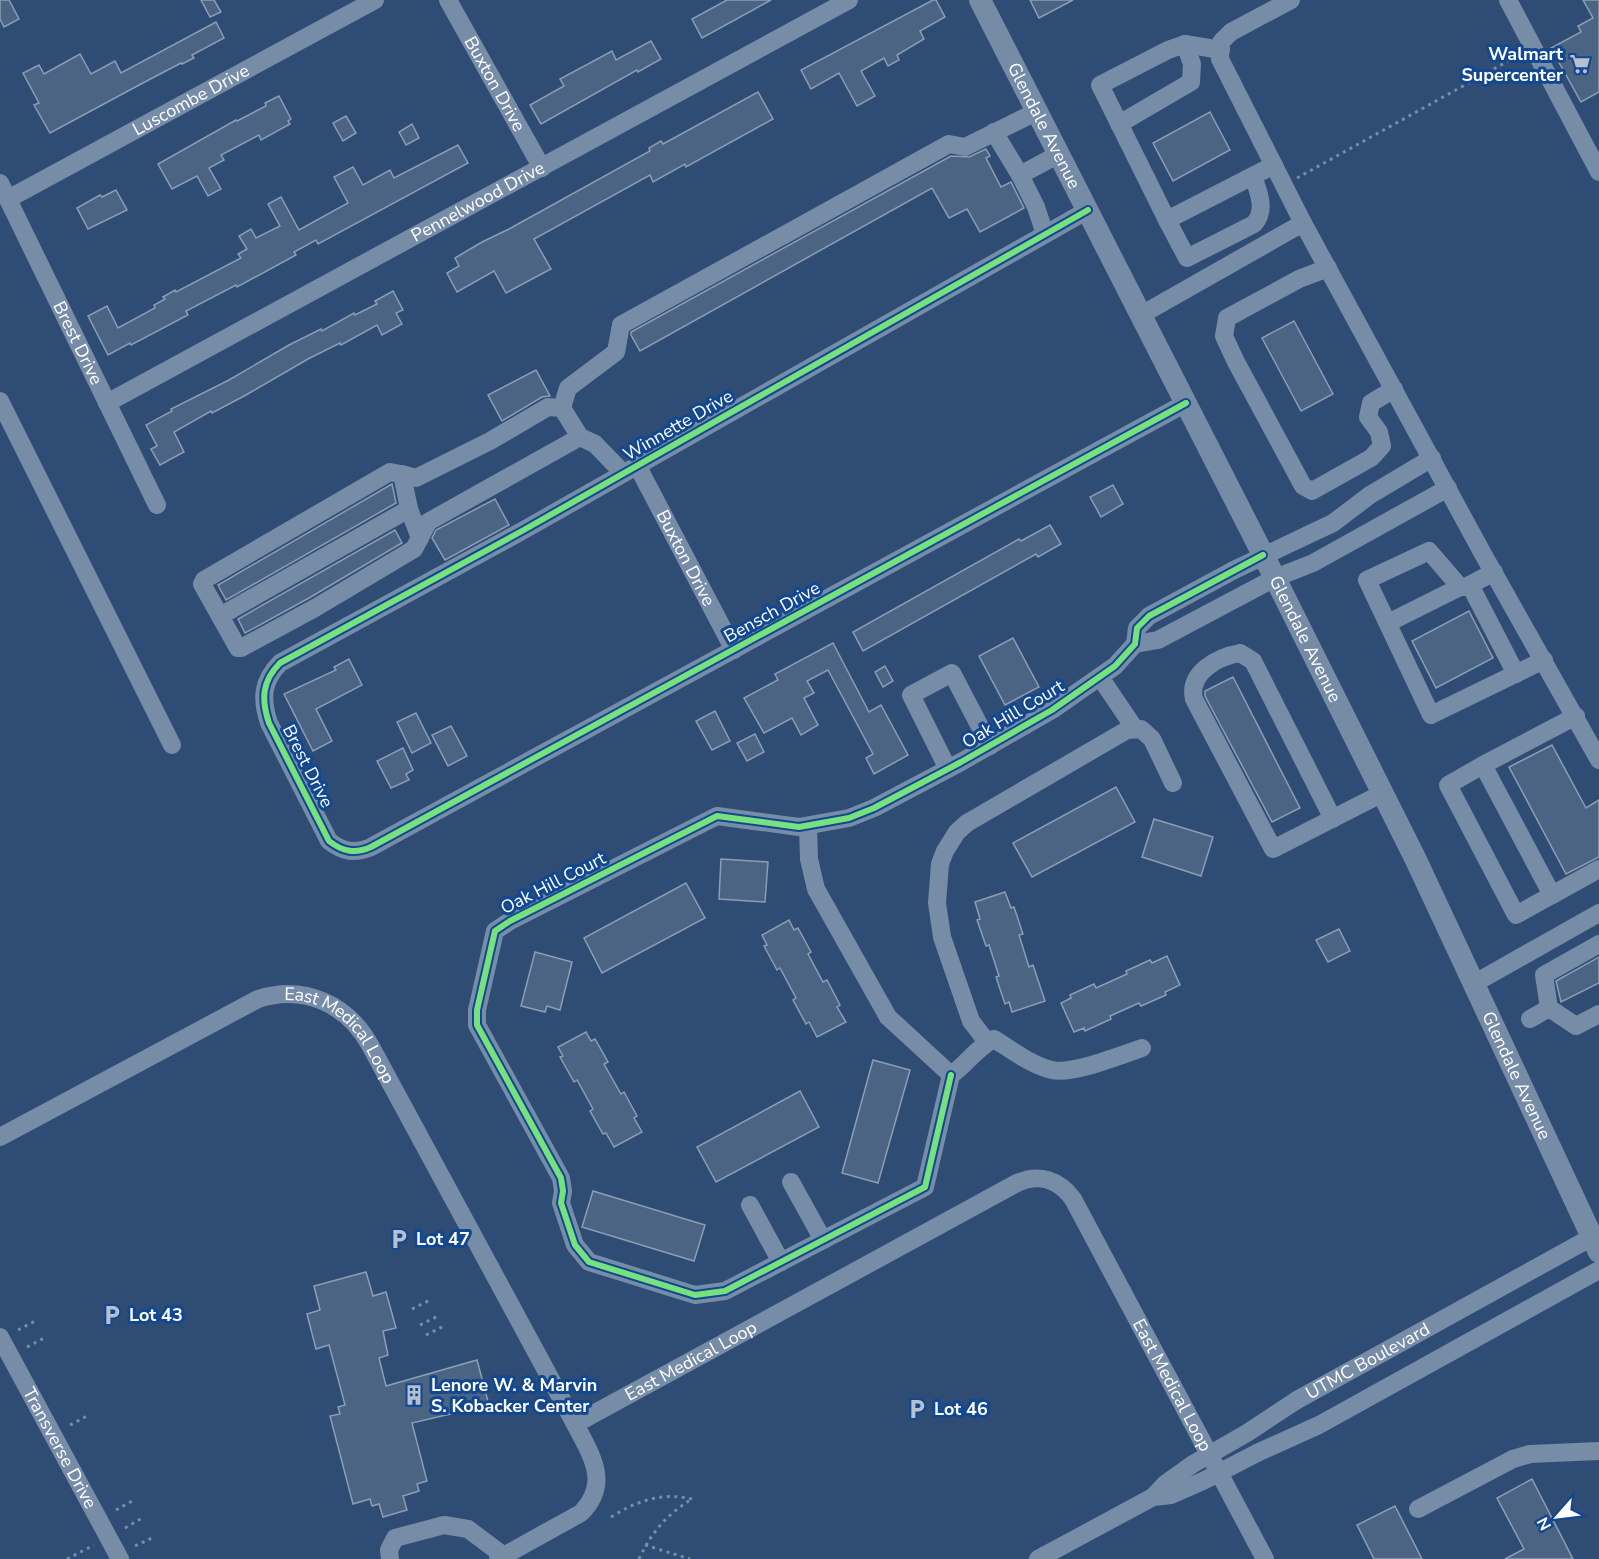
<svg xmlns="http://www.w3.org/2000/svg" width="1599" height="1559" font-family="'Nunito Sans',sans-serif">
<rect width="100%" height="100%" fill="#2f4c74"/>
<g fill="#4c6484" stroke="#8c9db5" stroke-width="1.5">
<polygon points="0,0 9,0 19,19 4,27 0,19"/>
<polygon points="201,0 214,0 221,12 210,17"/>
<polygon points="727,0 771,0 702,38 692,19"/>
<polygon points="933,0 936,0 945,17 920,31 924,39 897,55 899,60 888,66 884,58 861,71 875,96 857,106 839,73 811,89 801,70"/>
<polygon points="1030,0 1073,0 1039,18"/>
<polygon points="1583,0 1599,0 1599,92 1581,102 1551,48 1581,32 1578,26 1593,18"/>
<polygon points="216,22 224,38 192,55 194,58 182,64 181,63 141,84 50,133 34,105 39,103 23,73 39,65 44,74 80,54 91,74 115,61 121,73"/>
<polygon points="651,41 661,59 638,72 637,70 541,124 530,105 564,86 560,79 612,51 616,60"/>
<polygon points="758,92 773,119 686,167 685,164 653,182 650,175 534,239 551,269 506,293 494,271 457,292 447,273 459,266 455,258 482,242 509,229 650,151 649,148 661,141 663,144"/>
<polygon points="279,96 291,119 288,121 290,124 261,140 259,135 221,155 224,160 209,168 221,189 208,196 197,176 172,189 158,164 236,120 237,121 266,106 265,103"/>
<polygon points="1210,112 1230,150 1173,181 1153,143"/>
<polygon points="346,116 356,133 343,141 333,123"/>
<polygon points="412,124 419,138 406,145 399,132"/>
<polygon points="458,145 468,163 318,244 316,240 294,252 296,255 237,287 236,285 186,311 188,315 131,345 130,343 108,355 88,316 107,306 118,328 155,308 154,305 165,299 163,297 175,290 176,292 241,258 238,254 247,249 239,236 251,229 256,238 280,226 268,204 281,197 299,230 348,203 334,177 353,167 363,185 390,170 394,178"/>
<polygon points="986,149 990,156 986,158 1001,187 1011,182 1024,208 980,232 967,209 949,218 932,188 640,351 631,335 631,332 951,156 969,157"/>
<polygon points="116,190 127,210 88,229 77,208 100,195 102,197"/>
<polygon points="393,291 403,310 396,313 402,324 382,335 377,325 341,345 340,343 308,359 246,395 212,413 211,411 174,432 184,452 160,465 151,449 157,446 146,425 172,411 171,409 229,380 289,345 321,329 322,331 354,313 355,315 377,304 375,301"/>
<polygon points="1294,321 1333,394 1301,411 1262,338"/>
<polygon points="536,370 550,396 542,397 502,421 488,395"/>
<polygon points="392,484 396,503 226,600 218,585"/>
<polygon points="1113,485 1123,504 1101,517 1090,497"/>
<polygon points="495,499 509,525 445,560 432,538 436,530"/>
<polygon points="1050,525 1061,544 1038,557 1036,554 863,651 853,632 1019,539 1021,541"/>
<polygon points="395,530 402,543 309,598 245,633 238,619"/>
<polygon points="1469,611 1493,658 1436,688 1412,641"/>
<polygon points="1013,638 1039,687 1005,705 979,656"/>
<polygon points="833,643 869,712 881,705 908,755 874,774 866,758 873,754 828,670 807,681 814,693 804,698 818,725 801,735 792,718 764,733 744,698 778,680 775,674"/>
<polygon points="349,659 362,685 316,709 332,741 313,751 284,694 336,670 334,667"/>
<polygon points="885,666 893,681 883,687 875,672"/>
<polygon points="1233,677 1300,808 1272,822 1205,696 1205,691"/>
<polygon points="715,711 730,741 712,750 696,721"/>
<polygon points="416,713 431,743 412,753 397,722"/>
<polygon points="451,726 467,756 448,766 432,735"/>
<polygon points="755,734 764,752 747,761 737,743"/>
<polygon points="1552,745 1586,808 1599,800 1599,857 1566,874 1509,767"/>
<polygon points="403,748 413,770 406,774 409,780 391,788 377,761"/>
<polygon points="1116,787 1135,822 1032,877 1013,843"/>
<polygon points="1154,819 1213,837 1201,876 1142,857"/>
<polygon points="721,859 768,862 765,902 719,899"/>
<polygon points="686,883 705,918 602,973 584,938"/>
<polygon points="1005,892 1011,908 1014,907 1023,934 1019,935 1029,967 1033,965 1045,1001 1012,1012 1009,1002 1005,1004 996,977 999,976 989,945 986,946 977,920 980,919 975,902"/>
<polygon points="789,920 794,930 798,928 811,952 808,954 823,982 827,980 840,1005 837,1007 846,1022 817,1037 809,1022 806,1024 793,1000 796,998 780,968 777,970 764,946 767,945 762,935"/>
<polygon points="1339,929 1350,951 1328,962 1316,940"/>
<polygon points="535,952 572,962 560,1010 547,1006 545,1012 521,1006"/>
<polygon points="1167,956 1180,985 1165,992 1166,995 1141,1006 1139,1003 1110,1016 1111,1019 1085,1031 1084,1028 1074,1032 1061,1003 1071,998 1070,995 1094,984 1096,988 1127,974 1126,971 1150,960 1152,963"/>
<polygon points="1599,957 1599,983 1561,1002 1556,981"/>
<polygon points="586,1032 591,1041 595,1039 608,1062 604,1064 621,1094 624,1092 637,1116 634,1118 642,1132 614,1147 606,1133 603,1134 590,1111 593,1109 577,1080 574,1082 560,1057 563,1056 558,1047"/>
<polygon points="873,1060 910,1070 878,1183 842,1173"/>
<polygon points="800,1091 819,1127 716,1182 697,1147"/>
<polygon points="593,1191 705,1225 694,1261 582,1227"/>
<polygon points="366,1272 373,1296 386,1292 396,1328 383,1331 388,1355 379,1358 386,1386 477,1360 489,1405 412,1423 427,1481 417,1484 419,1491 403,1496 407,1510 383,1517 379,1504 372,1506 370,1499 353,1504 330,1416 340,1414 338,1407 345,1405 329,1345 316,1349 307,1314 320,1310 314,1286"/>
<polygon points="1532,1479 1573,1559 1505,1559 1524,1549 1497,1498"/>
<polygon points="1395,1506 1422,1559 1374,1559 1357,1525"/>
</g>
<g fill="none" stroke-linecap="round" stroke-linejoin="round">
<g stroke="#778da7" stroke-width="3" stroke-dasharray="3 4.5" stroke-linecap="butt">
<polyline points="1297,178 1519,55"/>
<polyline points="412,1309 432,1299"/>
<polyline points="420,1325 440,1315"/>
<polyline points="18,1330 37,1320"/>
<polyline points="426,1335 446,1325"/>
<polyline points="27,1347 46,1337"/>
<polyline points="70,1425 89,1415"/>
<polyline points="116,1510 134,1500"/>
<path d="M 611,1517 C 637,1501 661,1492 692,1499"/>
<polyline points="125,1528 144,1517"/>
<polyline points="645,1545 690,1559"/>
<polyline points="135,1546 154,1537"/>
<polyline points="67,1559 94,1545"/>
<path d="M 639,1559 C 651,1533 667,1514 692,1499"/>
</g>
<g stroke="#778da7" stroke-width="18">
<path id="s1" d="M 448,0 L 542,168"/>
<polyline points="1291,0 1231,32 1221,42 1220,59 1303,223 1483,554 1599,760"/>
<polyline points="1508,0 1599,172"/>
<polyline points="1221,50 1185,44 1168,50 1100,85 1167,220 1274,165"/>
<polyline points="1119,124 1191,82 1192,64 1185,44"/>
<polyline points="994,132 1020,175 1059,154"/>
<polyline points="1020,175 1036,207 1045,234"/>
<path id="s2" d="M 0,183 L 157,505"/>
<path id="s3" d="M 8,199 L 375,0"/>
<path d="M 1088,210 L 522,531 L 280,663 C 262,681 261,699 269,723 L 329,841 C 343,852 355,854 371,847 L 1186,403"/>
<path d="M 1167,220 L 1187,258 L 1254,224 C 1267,210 1258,191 1253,176"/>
<polyline points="1328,268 1299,279 1227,318 1224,336 1235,360 1303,486 1312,491 1371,458 1382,446 1379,432 1368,417 1371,403 1394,389"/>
<polyline points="1141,315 1303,223"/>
<polyline points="0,401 172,745"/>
<path id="s4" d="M 107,403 L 849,0"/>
<polyline points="562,408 568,388 616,352 621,325 949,144 965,147 1038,111"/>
<polyline points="580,437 562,408 548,407 490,441 416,478 406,475 390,472 204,580 202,584 238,648 241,648 315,608 414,549 428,522 580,437 595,444 623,473"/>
<path id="s5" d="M 637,465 L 734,650"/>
<polyline points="402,474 409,509 420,538"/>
<polyline points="1494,572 1466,587 1460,587 1429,551 1367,580 1431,715 1544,660"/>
<polyline points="1470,585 1516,674"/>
<polyline points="220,616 409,509"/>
<polyline points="1388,623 1460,587"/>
<polyline points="1135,644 1158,640 1275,578 1313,563 1448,488"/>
<polyline points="1100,677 1135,729"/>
<polygon points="1483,765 1552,895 1516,915 1448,785"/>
<polyline points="1483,765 1576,716"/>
<polyline points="948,769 911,695 952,673 990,746"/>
<path d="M 1333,819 L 1253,661 L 1240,653 C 1217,657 1188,673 1194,699 L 1273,849 C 1309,831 1346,812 1383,793"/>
<path d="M 808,826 L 809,859 L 816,889 L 888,1017 L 951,1075 C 966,1065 977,1047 994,1039 C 1012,1050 1031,1065 1052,1070 C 1072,1075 1121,1055 1142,1048"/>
<polyline points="1552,895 1599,869"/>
<polyline points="1599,944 1544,975 1549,1008 1576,1026 1599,1014"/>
<polyline points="1475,983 1599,913"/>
<polyline points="1530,1019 1549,1008"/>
<polyline points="987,1042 971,1021 942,937 937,903 940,864 945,851 957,832 967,823 1127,730 1141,729 1152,739 1173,783"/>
<polyline points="951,1075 925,1187 725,1291 695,1295 589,1262 575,1245 561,1203 563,1191 561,1178 477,1025 477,1010 495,931 510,921 717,816 799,827 849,818 874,808 961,762 1052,710 1115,666 1135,644 1137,628 1149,616 1234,570 1333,523 1370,495 1432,458"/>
<path id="s6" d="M 0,1137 L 258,999 C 304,984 347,1004 370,1045 L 575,1424 C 591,1455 611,1483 581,1513 L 498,1559"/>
<polyline points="791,1182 823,1240"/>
<polyline points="750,1205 781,1262"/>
<path id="s7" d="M 0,1337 L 120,1559"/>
<path id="s8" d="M 575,1424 L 1017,1183 C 1039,1173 1059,1180 1073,1199 L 1265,1559"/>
<path id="s9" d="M 1153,1497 L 1165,1484 L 1193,1464 L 1247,1433 L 1297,1400 L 1592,1237"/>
<polyline points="1418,1509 1513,1459 1530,1454 1599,1451"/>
<polyline points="390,1559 389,1550 395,1538 444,1525 468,1529 504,1556"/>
<polyline points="1038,1559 1153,1497 1171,1495 1203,1481 1257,1453 1319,1425 1599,1270"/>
</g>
<path stroke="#768ba6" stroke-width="22" id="s10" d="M 980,0 L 1275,578 L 1416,860 L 1599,1252"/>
<g stroke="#124891" stroke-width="10">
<g id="cycleway">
<path d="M 1088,210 L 522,531 L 280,663 C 262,681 261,699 269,723 L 329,841 C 343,852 355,854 371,847 L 1186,403"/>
<polyline points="951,1075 925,1187 725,1291 695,1295 589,1262 575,1245 561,1203 563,1191 561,1178 477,1025 477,1010 495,931 510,921 717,816 799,827 849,818 874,808 961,762 1052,710 1115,666 1135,644 1137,628 1149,616 1263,555"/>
</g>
</g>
<use href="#cycleway" stroke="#77e17e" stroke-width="6"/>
</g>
<defs>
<g id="supermarket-bare" transform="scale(1.62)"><path d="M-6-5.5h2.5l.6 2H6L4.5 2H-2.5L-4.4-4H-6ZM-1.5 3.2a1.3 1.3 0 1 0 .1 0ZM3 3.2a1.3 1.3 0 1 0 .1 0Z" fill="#b6c0ce" stroke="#124891" stroke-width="2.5" paint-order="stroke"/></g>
<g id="parking-bare" transform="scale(1.62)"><path d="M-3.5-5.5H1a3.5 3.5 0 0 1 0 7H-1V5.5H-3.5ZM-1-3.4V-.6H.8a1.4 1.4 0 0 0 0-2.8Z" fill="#b6c0ce" stroke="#124891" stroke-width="2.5" paint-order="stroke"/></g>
<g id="building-bare" transform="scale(1.62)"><path d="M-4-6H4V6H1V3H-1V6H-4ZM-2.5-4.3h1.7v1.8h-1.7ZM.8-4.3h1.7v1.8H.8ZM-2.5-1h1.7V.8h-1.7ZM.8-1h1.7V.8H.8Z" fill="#b6c0ce" stroke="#124891" stroke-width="2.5" paint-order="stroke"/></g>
</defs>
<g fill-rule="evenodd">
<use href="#supermarket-bare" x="1580" y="64"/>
<use href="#parking-bare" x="399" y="1239"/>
<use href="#parking-bare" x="112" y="1315"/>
<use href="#building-bare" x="414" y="1395"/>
<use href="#parking-bare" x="917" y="1409"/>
</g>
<g text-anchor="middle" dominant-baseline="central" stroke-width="6" stroke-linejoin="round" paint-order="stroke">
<g font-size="18" font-weight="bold" fill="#fff" stroke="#124891" text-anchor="start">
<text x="1563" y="54" text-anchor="end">Walmart<tspan x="1563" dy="21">Supercenter</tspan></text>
<text x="416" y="1239">Lot 47</text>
<text x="129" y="1315">Lot 43</text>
<text x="431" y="1385">Lenore W. &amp; Marvin<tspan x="431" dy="21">S. Kobacker Center</tspan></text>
<text x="934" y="1409">Lot 46</text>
</g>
<g font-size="18" fill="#fff" stroke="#124891">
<text stroke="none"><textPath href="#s1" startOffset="96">Buxton Drive</textPath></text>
<text stroke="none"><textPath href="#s3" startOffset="208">Luscombe Drive</textPath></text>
<text stroke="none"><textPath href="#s10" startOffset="141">Glendale Avenue</textPath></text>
<text stroke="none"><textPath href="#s4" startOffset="422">Pennelwood Drive</textPath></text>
<text stroke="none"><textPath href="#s2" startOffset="178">Brest Drive</textPath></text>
<text transform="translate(678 425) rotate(-30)">Winnette Drive</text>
<text stroke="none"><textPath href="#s5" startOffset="105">Buxton Drive</textPath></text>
<text transform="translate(772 612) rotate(-29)">Bensch Drive</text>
<text stroke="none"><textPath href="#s10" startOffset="717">Glendale Avenue</textPath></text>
<text transform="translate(1013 714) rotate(-31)">Oak Hill Court</text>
<text transform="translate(308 766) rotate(63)">Brest Drive</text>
<text transform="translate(553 883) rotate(-27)">Oak Hill Court</text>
<text stroke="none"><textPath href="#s6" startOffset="393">East Medical Loop</textPath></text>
<text stroke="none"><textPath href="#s10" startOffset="1202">Glendale Avenue</textPath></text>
<text stroke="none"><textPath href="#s9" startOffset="255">UTMC Boulevard</textPath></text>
<text stroke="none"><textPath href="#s8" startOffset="132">East Medical Loop</textPath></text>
<text stroke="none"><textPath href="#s8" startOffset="778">East Medical Loop</textPath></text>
<text stroke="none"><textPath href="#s7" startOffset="126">Transverse Drive</textPath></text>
</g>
</g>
<g transform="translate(1557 1517) rotate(242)" stroke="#124891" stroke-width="4.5" paint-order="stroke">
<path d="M0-4.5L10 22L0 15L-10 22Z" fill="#ffffff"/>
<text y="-9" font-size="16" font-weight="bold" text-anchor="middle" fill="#ffffff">N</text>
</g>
</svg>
